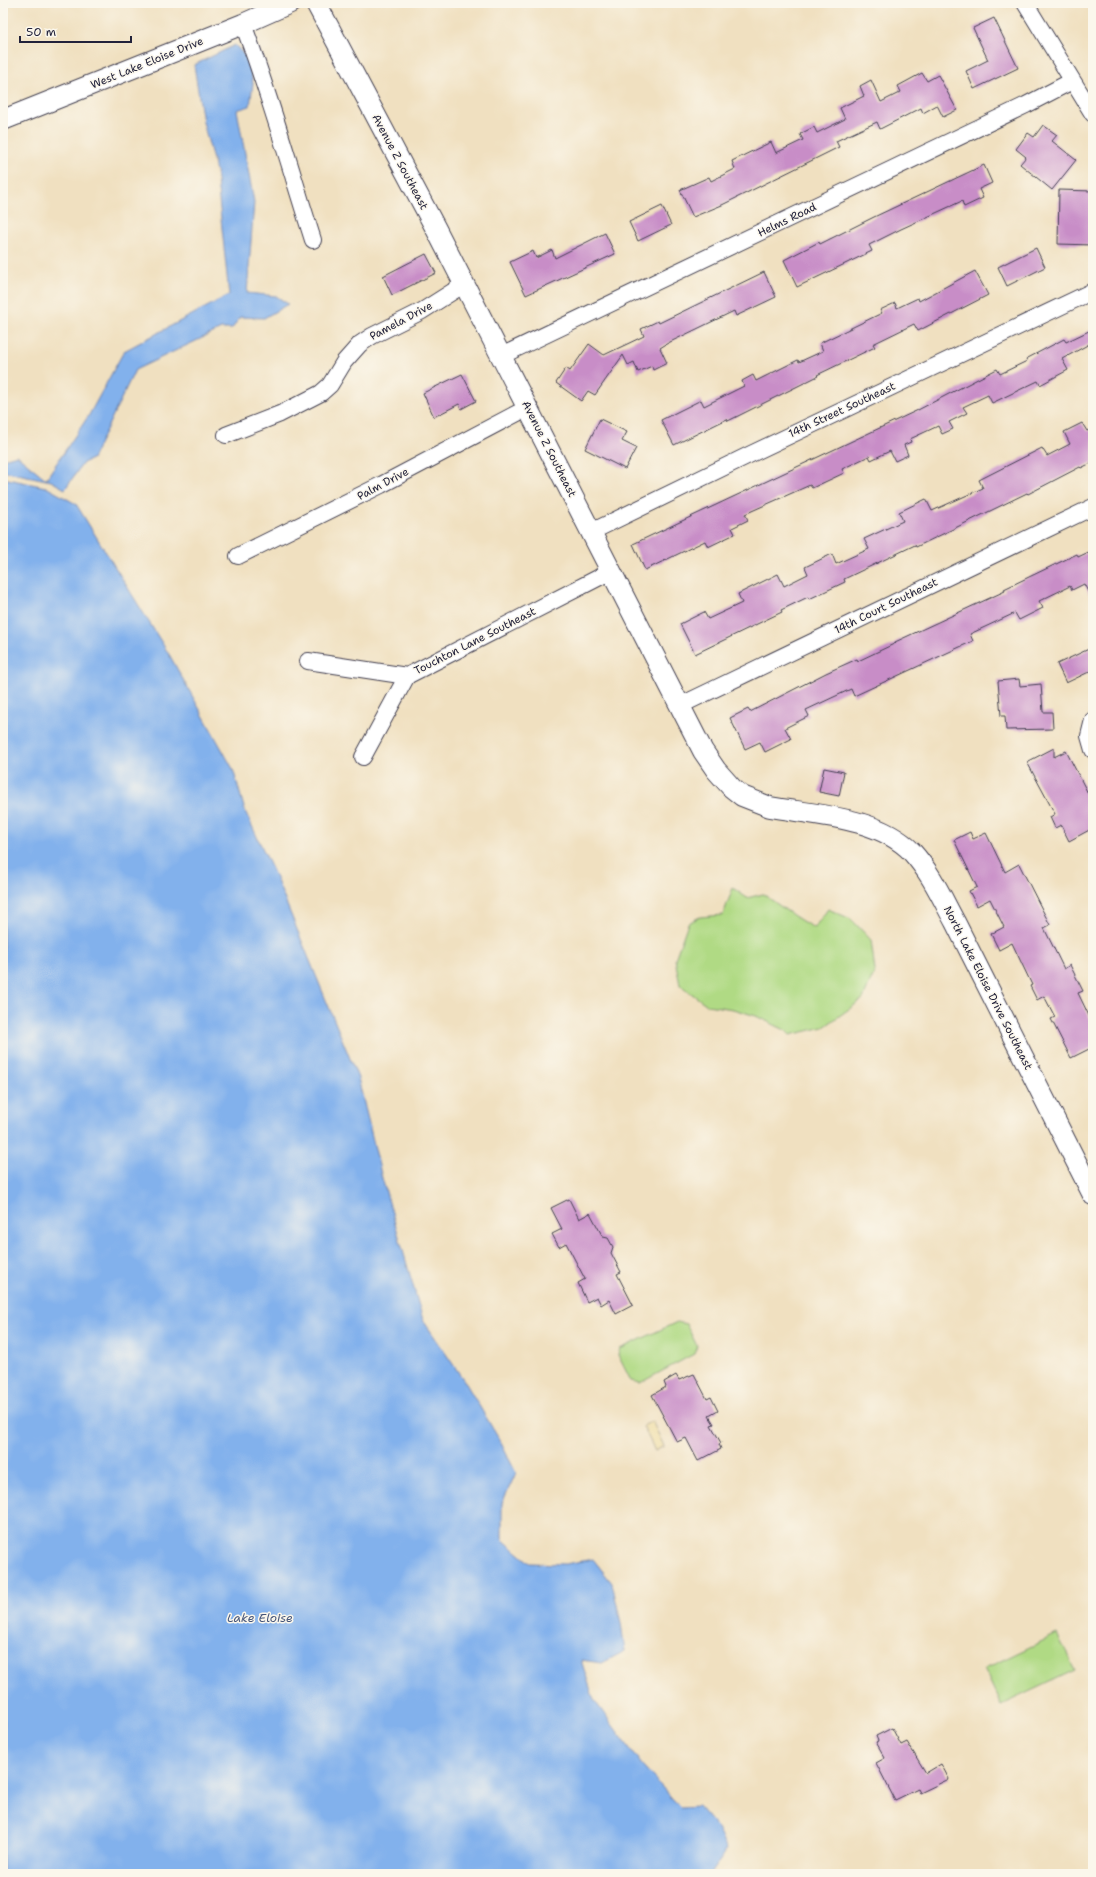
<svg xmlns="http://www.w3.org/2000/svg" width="1096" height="1877" font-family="'Shantell Sans',sans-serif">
<rect width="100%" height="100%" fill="#fbf7ec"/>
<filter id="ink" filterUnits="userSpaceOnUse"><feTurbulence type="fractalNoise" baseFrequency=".025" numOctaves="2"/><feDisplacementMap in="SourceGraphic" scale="8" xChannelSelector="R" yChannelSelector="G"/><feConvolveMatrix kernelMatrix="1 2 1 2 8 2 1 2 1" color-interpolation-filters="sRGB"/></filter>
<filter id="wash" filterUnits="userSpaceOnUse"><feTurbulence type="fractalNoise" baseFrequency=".012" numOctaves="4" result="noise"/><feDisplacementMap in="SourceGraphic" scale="16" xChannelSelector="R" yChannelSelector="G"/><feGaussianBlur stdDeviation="0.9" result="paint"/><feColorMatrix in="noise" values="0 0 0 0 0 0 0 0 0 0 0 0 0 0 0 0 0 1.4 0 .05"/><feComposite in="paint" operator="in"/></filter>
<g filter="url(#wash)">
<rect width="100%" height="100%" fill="#f0e0c0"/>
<g fill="#b0da84" stroke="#697e60">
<path d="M 733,888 L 747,898 L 763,894 C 779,905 797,919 814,928 L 828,909 L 851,919 L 871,940 L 875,971 L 863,999 L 824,1027 L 790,1035 L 785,1030 L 756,1016 L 733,1009 L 707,1005 L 680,985 L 675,959 L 688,923 L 700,917 L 723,915 Z"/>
<polygon points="677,1322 686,1324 697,1346 694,1354 640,1383 631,1381 618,1355 620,1349"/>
<polygon points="1057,1634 1075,1670 1001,1705 984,1669"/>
</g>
<polygon fill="#eeda9e" stroke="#887e6c" points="652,1421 664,1446 655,1451 643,1426"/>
<g fill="#82b1ec" stroke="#526a94">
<polygon points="235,45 247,58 253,83 250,106 237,110 254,202 247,293 276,296 288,304 264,318 240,317 232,329 221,329 135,370 92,459 83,463 65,489 51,481 3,471 3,459 17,455 46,479 89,415 124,351 229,295 216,171 203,122 194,65"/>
<polygon points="3,478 46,487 76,504 170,656 233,769 245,811 273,871 358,1078 382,1178 423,1320 465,1382 499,1439 516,1473 502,1503 502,1539 530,1563 565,1564 593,1559 612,1583 621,1623 625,1651 602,1663 581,1660 594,1700 642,1765 680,1807 698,1806 716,1827 727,1849 710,1874 3,1874"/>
</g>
<g id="blocks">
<g fill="#c88dc7">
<polygon points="994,18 1018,68 974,89 966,71 988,60 973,28"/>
<polygon points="922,73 927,81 938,75 957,110 943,117 937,105 923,113 921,108 880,129 877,122 836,141 839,147 722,205 693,217 680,190 709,177 711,181 735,169 732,161 771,142 776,153 803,140 800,134 814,127 817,133 845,119 840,108 864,96 860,86 871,80 881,102 901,92 898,86"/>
<polygon points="1043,125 1057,135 1052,141 1076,160 1052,190 1020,164 1026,157 1016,149 1028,133 1034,137"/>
<polygon points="984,165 992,183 979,189 983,198 964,207 962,201 901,229 869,245 872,251 797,287 784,260 819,242 820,244 874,217"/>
<polygon points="1059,190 1093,191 1093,245 1058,244"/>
<polygon points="662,206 671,225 638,241 629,222"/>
<polygon points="605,233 615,254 526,295 510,262 533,251 536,258 552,250 555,258"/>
<polygon points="1036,248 1045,267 1007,286 998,267"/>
<polygon points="426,254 436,273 392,295 383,276"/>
<polygon points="975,271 988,295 918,331 914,324 873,344 875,347 817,375 818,376 728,421 727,419 674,445 661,420 701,400 704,406 744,386 742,381 753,375 756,381 798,360 799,362 823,351 820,343 882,313 880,310 895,303 897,308 918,298 919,301"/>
<polygon points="764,272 776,297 736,316 734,311 668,343 660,348 667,363 653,370 652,366 638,372 634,362 628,365 623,355 595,395 588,391 581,401 556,383 566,368 570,371 589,344 604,355 644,336 641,329 658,321 659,323"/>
<polygon points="1093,329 1093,342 1062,359 1068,370 1040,385 1038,381 992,403 988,395 963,407 967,413 949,422 953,429 942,434 938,426 910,439 911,442 904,445 908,455 895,461 890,451 871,460 869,456 842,469 844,473 812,488 810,485 745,514 748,520 732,528 735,534 708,547 705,541 645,570 633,544 916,411 997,369 1000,374 1027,361 1026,359 1064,339 1066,342"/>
<polygon points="462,374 476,401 461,409 459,404 434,417 423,393"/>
<polygon points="600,419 627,432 622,441 636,448 625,469 585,449"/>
<polygon points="1082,423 1087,431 1093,428 1093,462 1081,468 1080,467 1028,494 1027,493 916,547 915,545 844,579 845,582 809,599 808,597 781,610 782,612 695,654 680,624 704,612 708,619 742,603 738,594 778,574 784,586 808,574 805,567 832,554 836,564 869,549 864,539 903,521 899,512 926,499 932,511 983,488 979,480 1042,448 1047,456 1070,444 1064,432"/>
<polygon points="1093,550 1093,601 1084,584 1072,590 1070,586 1039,601 1043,608 1019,620 1015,613 970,634 973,641 962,646 854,696 851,689 806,710 809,716 785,728 791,739 765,752 760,742 745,749 730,718 748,709 750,712 826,673 857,659 858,661 896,643 895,642 1005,591 1004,589 1077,554 1078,557"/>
<polygon points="1093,647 1093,670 1066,683 1057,664"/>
<polygon points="1019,679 1020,686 1041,684 1043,712 1052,712 1053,729 1006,730 1005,716 1001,716 998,681"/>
<polygon points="1054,748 1054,757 1066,751 1093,803 1093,828 1069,841 1061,825 1055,828 1050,817 1055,814 1027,762"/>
<polygon points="824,768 844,772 839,796 819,792"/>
<polygon points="970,832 973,839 986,833 1005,872 1019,864 1050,925 1044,928 1064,969 1070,965 1083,991 1078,993 1093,1024 1093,1047 1071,1058 1051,1019 1055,1017 1044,996 1037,1000 1030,986 1032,985 1012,943 999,950 991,934 1004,927 990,899 977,906 969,891 977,887 954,840"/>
<polygon points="569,1199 579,1219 590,1213 603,1237 608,1238 613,1247 611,1253 621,1272 617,1274 633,1305 616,1314 609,1300 601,1305 597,1297 587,1302 578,1283 585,1279 566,1243 559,1247 552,1234 562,1229 551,1208"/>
<polygon points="694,1374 707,1399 711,1397 718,1411 709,1416 714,1424 711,1425 721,1443 719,1444 721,1449 698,1461 686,1438 677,1442 652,1395 666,1387 664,1382 676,1375 679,1380"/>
<polygon points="892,1728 901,1745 907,1742 926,1773 941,1764 949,1779 920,1793 918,1789 895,1800 876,1763 885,1758 876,1742 878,1741 876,1736"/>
</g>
</g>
</g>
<g filter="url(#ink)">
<use href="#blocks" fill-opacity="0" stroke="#413e4f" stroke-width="1"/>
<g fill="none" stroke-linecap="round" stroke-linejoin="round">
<g stroke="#413e4f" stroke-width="18">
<g id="minor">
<polyline points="1025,3 1093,114"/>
<path d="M 243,24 C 270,95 290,168 313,240"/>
<polyline points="501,356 1026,105 1072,81"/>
<polyline points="226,435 280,414 321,393 330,385 344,362 360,344 372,336 422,311 463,285"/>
<polyline points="591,532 753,453 1093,291"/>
<polyline points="238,556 381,485 527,408"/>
<polyline points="308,661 407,676 598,578 610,570"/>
<polyline points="679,706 1093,507"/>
<polyline points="1093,720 1089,736 1093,750"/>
<polyline points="363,757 407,676"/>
</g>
</g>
<g stroke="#413e4f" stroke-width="22">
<g id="tertiary">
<path d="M 316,3 L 436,229 L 703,751 L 716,770 L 732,788 L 742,796 L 770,807 C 816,815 878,817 912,852 C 931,873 942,898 955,922 L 1093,1195"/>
<polyline points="3,120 243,24 290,3"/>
</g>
</g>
<use href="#minor" stroke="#fff" stroke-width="16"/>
<use href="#tertiary" stroke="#fff" stroke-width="20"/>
</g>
</g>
<g text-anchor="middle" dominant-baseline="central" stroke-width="3" stroke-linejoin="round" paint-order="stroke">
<g font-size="11" fill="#22223b" stroke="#fbf7ec">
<text transform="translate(147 63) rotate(-22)">West Lake Eloise Drive</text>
<text transform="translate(400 162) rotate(62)">Avenue Z Southeast</text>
<text transform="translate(787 220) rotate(-26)">Helms Road</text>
<text transform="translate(401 321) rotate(-28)">Pamela Drive</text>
<text transform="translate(842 410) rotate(-25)">14th Street Southeast</text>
<text transform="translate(549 449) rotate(63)">Avenue Z Southeast</text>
<text transform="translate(383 484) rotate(-28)">Palm Drive</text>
<text transform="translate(886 606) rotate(-26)">14th Court Southeast</text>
<text transform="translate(475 641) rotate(-27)">Touchton Lane Southeast</text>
<text transform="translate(988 988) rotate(63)">North Lake Eloise Drive Southeast</text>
</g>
<g font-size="12" font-style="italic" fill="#445479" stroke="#fbf7ec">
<text x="260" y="1618">Lake Eloise</text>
</g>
</g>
<rect width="1096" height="1877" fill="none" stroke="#fbf7ec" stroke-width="16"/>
<path d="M20 36v6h111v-6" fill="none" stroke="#22223b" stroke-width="2"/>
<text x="26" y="36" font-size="12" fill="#22223b" stroke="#fbf7ec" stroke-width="3" paint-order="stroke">50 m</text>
</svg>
